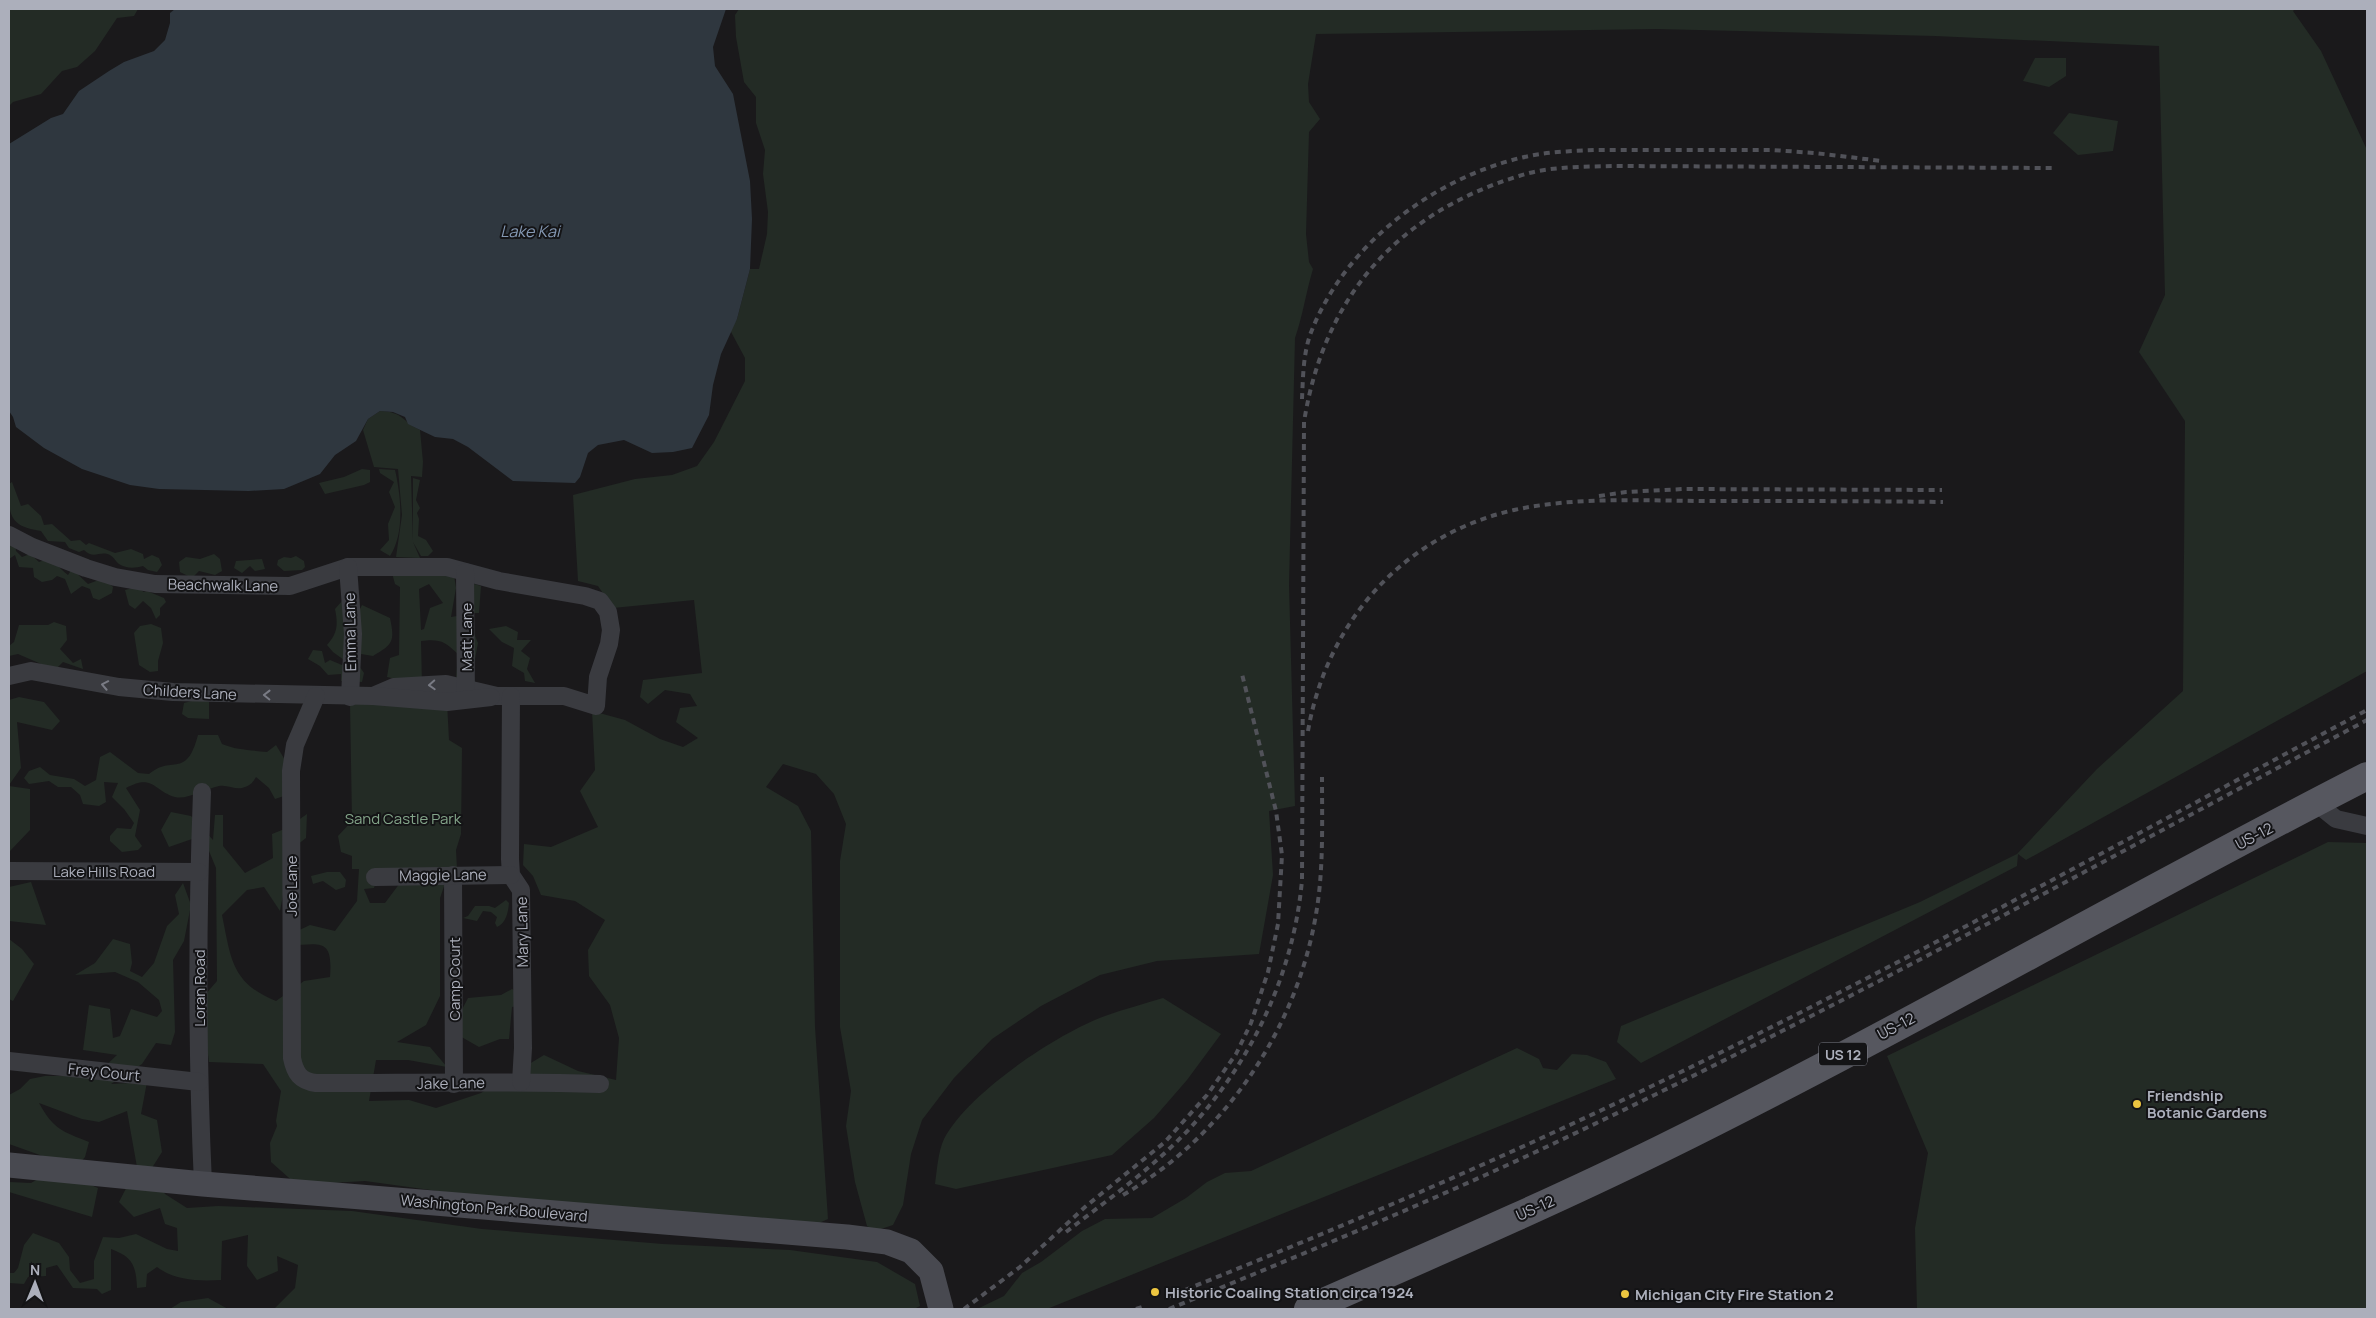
<svg xmlns="http://www.w3.org/2000/svg" width="2376" height="1318" font-family="Manrope,sans-serif">
<rect width="100%" height="100%" fill="#1a191b"/>
<g fill="#232b25" fill-rule="evenodd">
<polygon points="9,9 138,9 134,16 117,18 95,51 77,67 62,71 41,94 13,102 9,106"/>
<path d="M 739,9 L 2295,9 L 2293,11 L 2321,51 L 2367,150 L 2367,671 L 2026,860 L 2018,854 L 2017,866 L 1641,1063 L 1617,1042 L 1621,1026 L 1920,902 L 2017,854 L 2097,769 L 2183,691 L 2185,421 L 2139,352 L 2165,295 L 2159,46 L 1935,36 L 1657,29 L 1316,34 L 1308,84 L 1309,102 L 1320,119 L 1309,132 L 1306,234 L 1309,262 L 1313,269 C 1306,292 1303,315 1295,338 L 1289,585 L 1295,806 L 1269,811 L 1273,875 L 1259,954 L 1157,961 L 1100,975 L 1041,1006 L 992,1039 L 954,1078 L 922,1120 L 911,1154 L 903,1205 L 893,1225 L 875,1231 L 867,1226 L 855,1182 L 846,1126 L 851,1091 L 840,1027 L 840,861 L 846,824 L 834,794 L 816,774 L 783,764 L 766,787 L 798,806 L 811,831 L 815,1027 L 828,1219 L 801,1231 L 496,1199 L 365,1181 L 297,1185 L 271,1162 L 270,1143 L 277,1126 L 276,1121 L 281,1091 L 263,1064 L 209,1062 L 203,1017 L 204,996 L 217,981 L 216,868 L 209,851 L 192,839 L 169,847 L 161,830 L 171,812 L 191,816 L 213,840 L 215,815 L 223,815 L 223,846 L 245,873 L 273,858 L 272,834 L 287,828 L 307,814 L 306,838 L 284,855 L 283,895 L 280,911 L 264,887 L 247,890 L 222,915 C 231,958 231,983 276,1001 L 304,981 L 330,977 C 333,939 322,943 289,946 L 285,937 L 310,925 L 335,931 L 357,901 L 359,869 L 352,869 L 352,856 L 341,852 L 338,836 L 352,821 L 350,703 L 447,702 L 449,740 L 462,748 L 461,834 L 456,850 L 457,869 L 450,869 L 440,898 L 440,996 L 426,1025 L 397,1042 L 430,1047 L 447,1067 L 408,1060 L 376,1060 L 369,1101 L 409,1100 L 436,1108 L 481,1093 L 544,1055 L 578,1071 L 616,1080 L 619,1038 L 610,1005 L 589,976 L 588,950 L 605,920 L 575,901 L 541,895 L 533,876 L 523,865 L 524,844 L 551,847 L 598,827 L 580,791 L 595,770 L 592,711 L 625,720 L 660,739 L 683,747 L 698,738 L 676,722 L 680,708 L 697,706 L 690,694 L 665,690 L 648,704 L 640,697 L 643,680 L 702,673 L 694,600 L 613,608 L 598,586 L 578,581 L 573,495 L 635,479 L 672,475 L 697,466 L 714,442 L 745,381 L 745,358 L 730,330 L 737,319 L 750,269 L 759,269 L 767,234 L 768,212 L 763,174 L 765,150 L 756,123 L 756,97 L 744,82 L 736,37 L 735,15 ZM 380,869 L 403,879 L 385,903 L 370,903 L 364,889 L 374,888 Z"/>
<polygon points="2035,58 2066,58 2066,76 2049,87 2023,81"/>
<polygon points="2069,113 2118,121 2113,151 2078,155 2053,133"/>
<path d="M 380,411 C 404,412 401,421 420,430 L 423,462 L 422,477 L 411,476 L 413,541 L 413,478 L 420,480 L 416,500 L 420,508 L 417,513 L 419,519 L 418,536 L 426,540 L 433,551 L 428,556 L 421,556 L 413,542 L 420,558 L 396,557 L 402,515 L 398,469 L 374,467 L 363,430 L 368,419 Z"/>
<polygon points="362,469 370,470 370,482 364,485 325,494 319,483 344,477"/>
<path d="M 379,469 L 395,470 C 401,496 405,533 390,556 L 380,550 L 389,540 L 388,524 L 395,507 L 389,492 L 394,482 L 380,473 Z"/>
<path d="M 12,482 L 21,506 L 28,504 L 41,516 L 44,525 L 52,524 L 71,541 L 80,540 L 86,545 L 89,543 L 115,553 L 131,549 L 143,554 L 144,559 L 152,555 L 159,558 L 162,565 L 157,572 L 148,570 L 143,566 C 135,568 127,569 119,564 C 116,562 114,557 110,555 C 100,550 94,560 84,550 L 79,552 L 69,548 L 65,542 L 48,541 L 41,531 C 7,526 9,513 9,484 Z"/>
<path d="M 9,542 L 15,543 L 16,551 L 22,557 L 30,554 L 39,562 C 53,556 57,567 68,575 L 72,569 L 88,584 L 104,578 L 113,587 L 112,593 L 99,600 L 93,598 L 90,589 L 82,586 L 71,594 L 65,579 L 57,576 L 52,580 L 42,582 L 34,577 L 33,568 L 19,567 L 15,555 L 9,559 Z"/>
<polygon points="214,554 220,559 222,571 215,575 199,571 192,578 180,572 179,562 186,557 200,559"/>
<polygon points="296,556 304,561 305,567 302,570 284,571 277,565 278,560 284,557 291,558"/>
<polygon points="262,559 265,569 255,571 250,566 242,573 234,568 236,561"/>
<path d="M 392,573 L 454,575 L 456,588 L 451,617 L 457,616 L 471,583 L 481,586 L 479,613 L 473,613 L 473,631 L 478,643 L 473,670 L 456,679 L 458,654 C 444,641 440,639 421,641 L 422,685 L 387,677 L 390,658 L 399,655 L 400,587 L 395,584 ZM 429,584 L 443,603 L 430,608 L 424,629 L 421,630 L 419,589 Z"/>
<polygon points="136,587 144,592 147,591 164,598 166,602 160,608 160,615 156,619 151,608 143,601 135,609 129,605 125,590"/>
<path d="M 342,601 L 360,609 L 362,605 L 390,618 C 395,642 393,644 373,656 L 361,654 L 357,663 L 364,673 L 362,682 L 341,681 L 341,674 L 328,675 L 320,666 L 308,659 L 313,650 L 322,651 L 325,663 L 330,660 L 342,665 L 344,660 L 333,652 L 327,645 C 338,633 338,624 335,609 Z"/>
<polygon points="54,622 66,626 67,640 60,649 73,663 81,659 83,669 63,662 55,670 18,654 9,656 9,646 14,642 19,625 48,625"/>
<polygon points="151,624 161,628 163,643 158,661 158,671 150,672 139,665 134,633 140,626"/>
<polygon points="506,626 518,632 517,640 531,640 521,651 530,658 527,669 535,683 525,681 524,673 512,666 514,648 502,642 489,629"/>
<polygon points="19,697 44,702 60,721 52,730 17,722 21,768 9,785 9,700"/>
<polygon points="199,699 209,702 209,719 188,718 182,714 184,703"/>
<path d="M 198,735 L 218,735 L 222,744 C 236,750 251,750 267,752 L 276,745 L 285,760 L 284,796 L 275,799 L 269,788 L 256,777 C 253,782 251,785 245,787 C 236,791 228,784 219,786 C 205,789 187,800 175,797 C 154,791 153,773 126,788 L 140,810 L 135,836 L 142,846 L 138,850 L 122,852 L 110,841 L 110,836 L 117,828 L 131,829 L 134,823 L 124,809 L 112,797 L 118,783 L 104,782 L 106,802 L 99,806 L 83,804 L 80,795 L 71,787 L 58,787 L 49,781 L 29,784 L 24,778 L 29,771 L 40,767 L 50,775 L 74,779 L 85,786 L 96,780 L 100,757 L 110,752 L 138,773 L 149,774 C 173,754 186,780 198,735 Z"/>
<polygon points="9,786 30,789 30,830 9,852"/>
<polygon points="2328,842 2367,843 2367,1309 1917,1309 1915,1228 1928,1153 1887,1056"/>
<polygon points="327,872 340,872 346,880 345,887 336,890 323,881 313,884 311,876"/>
<polygon points="31,882 46,925 9,921 9,887"/>
<path d="M 183,883 L 191,905 L 184,941 L 173,960 L 175,1032 L 171,1045 L 156,1043 L 142,1064 L 111,1084 L 147,1082 L 141,1114 L 157,1120 L 162,1152 L 150,1171 L 165,1194 L 187,1208 L 218,1206 L 352,1211 L 482,1229 L 663,1244 L 790,1250 L 877,1262 L 915,1284 L 920,1306 L 914,1309 L 274,1309 L 295,1288 L 298,1265 L 277,1256 L 278,1271 L 257,1280 L 247,1266 L 248,1235 L 222,1241 L 221,1280 C 198,1281 176,1281 157,1267 L 147,1274 L 146,1287 L 137,1288 C 136,1266 133,1257 111,1249 L 111,1290 L 102,1294 L 97,1289 L 73,1288 L 57,1265 L 46,1268 L 46,1276 L 28,1277 L 24,1284 L 9,1283 L 9,1273 L 14,1273 L 18,1268 L 24,1245 L 33,1233 L 59,1243 L 69,1257 L 70,1270 L 80,1283 L 94,1279 L 94,1261 L 103,1237 L 119,1238 L 136,1234 L 167,1249 L 178,1251 L 177,1228 L 165,1224 L 160,1208 L 134,1217 L 119,1202 L 137,1167 L 127,1111 L 99,1122 L 82,1119 L 39,1103 C 54,1130 62,1131 89,1142 L 85,1157 L 69,1175 L 98,1188 L 92,1217 L 9,1192 L 9,1182 L 31,1183 L 47,1174 L 51,1159 L 9,1144 L 9,1095 L 20,1089 L 30,1079 L 45,1076 L 75,1076 L 102,1069 L 117,1055 L 83,1050 L 89,1005 L 110,1009 L 113,1038 L 120,1036 L 131,1009 L 157,1017 L 162,1011 L 159,1000 L 138,982 L 115,972 L 75,975 L 95,963 L 113,939 L 130,944 L 132,963 L 130,971 L 142,977 L 154,963 L 167,926 L 179,914 L 175,895 Z"/>
<path d="M 506,900 L 509,903 C 508,913 506,923 497,927 L 495,923 L 497,917 L 491,912 L 483,911 L 477,921 L 463,918 L 468,916 L 475,906 L 489,906 L 495,908 Z"/>
<polygon points="9,939 22,949 34,964 13,1001 9,999"/>
<polygon points="512,989 526,997 526,1005 512,1007 509,1039 500,1039 479,1047 451,1031 468,998 501,995"/>
<path d="M 1163,998 L 1221,1034 L 1187,1080 L 1154,1118 L 1112,1155 L 956,1189 L 935,1184 C 937,1170 938,1152 944,1139 C 968,1093 1056,1034 1105,1016 C 1124,1009 1144,1004 1163,998 Z"/>
<polygon points="1517,1048 1539,1059 1543,1068 1557,1070 1572,1054 1587,1055 1606,1062 1616,1079 1047,1309 977,1309 1004,1296 1022,1273 1041,1262 1082,1231 1105,1219 1152,1218 1186,1198 1207,1182 1225,1173 1251,1171"/>
<polygon points="208,1298 228,1309 170,1309 181,1302"/>
</g>
<polygon fill="#2f373f" points="175,9 726,9 713,47 715,66 733,94 750,181 752,219 750,269 737,319 721,354 713,385 709,415 692,448 673,452 652,453 624,440 598,445 588,453 580,477 575,483 513,481 468,447 453,439 435,437 416,428 408,424 405,417 393,412 380,411 368,419 356,441 335,455 320,474 284,489 249,491 159,489 130,485 82,469 44,448 16,427 13,417 9,411 9,144 51,118 63,114 79,91 109,71 124,62 154,51 165,40 170,23 170,13"/>
<g fill="none" stroke-linecap="round" stroke-linejoin="round">
<g stroke="#3a3b40" stroke-width="18">
<polyline points="9,535 32,547 86,568 115,577 155,584 290,586 348,567 447,567 499,581 585,596 600,601 608,612 611,630 609,644 598,677 596,706 564,696 497,696 446,684 394,687 373,696"/>
<polyline points="348,567 353,634 350,697"/>
<polyline points="465,572 466,699"/>
<polyline points="9,676 31,671 119,687 173,692 373,696 447,702 491,697"/>
<path d="M 316,696 L 295,745 L 291,771 L 292,1058 C 295,1073 300,1081 316,1083 C 411,1083 506,1081 600,1084"/>
<polyline points="511,696 510,859 511,875 521,890 523,1048 521,1082"/>
<path d="M 202,792 C 197,923 197,1054 203,1184"/>
<polyline points="2315,802 2336,819 2367,826"/>
<polyline points="9,871 199,872"/>
<polyline points="453,875 454,1084"/>
<polyline points="375,877 511,875"/>
<polyline points="9,1061 199,1082"/>
</g>
<polyline stroke="#484950" stroke-width="25" points="9,1165 203,1184 847,1237 887,1242 911,1251 931,1271 941,1309"/>
<path stroke="#56575f" stroke-width="28" d="M 1308,1309 C 1426,1257 1545,1206 1661,1149 C 1900,1031 2130,897 2367,776"/>
<g stroke="#515259" stroke-width="4" stroke-dasharray="6 5" stroke-linecap="butt">
<path d="M 1302,399 C 1303,378 1303,356 1310,335 C 1343,247 1430,180 1520,158 C 1544,152 1570,151 1595,150 L 1772,150 L 1815,153 L 1882,161"/>
<polyline points="1599,496 1626,492 1683,489 1942,490"/>
<path d="M 1308,731 C 1327,621 1404,535 1514,510 C 1578,496 1647,501 1713,501 C 1789,501 1866,501 1943,502"/>
<path d="M 1123,1195 C 1233,1131 1309,1011 1320,883 C 1323,848 1322,812 1322,777"/>
<path d="M 1066,1232 C 1109,1199 1154,1167 1191,1127 C 1253,1059 1294,972 1302,880 L 1304,422 C 1324,296 1398,213 1519,176 C 1549,166 1583,167 1614,166 L 2053,168"/>
<path d="M 1165,1298 C 1330,1232 1493,1163 1652,1086 C 1895,969 2130,837 2367,710"/>
<polyline points="964,1309 1020,1267 1085,1207 1165,1142 1207,1095 1236,1054 1251,1023 1268,972 1278,924 1282,855 1276,811 1242,674"/>
<polyline points="1136,1309 1145,1306"/>
<path d="M 1169,1309 C 1308,1252 1447,1195 1582,1130 C 1848,1003 2107,859 2367,720"/>
</g>
</g>
<defs><path id="oneway-chevron" d="M-2-3.5L2.5 0L-2 3.5" fill="none" stroke-width="1.6" stroke-linecap="round" stroke-linejoin="round" transform="scale(1.25)"/></defs>
<g stroke="#797b84">
<use href="#oneway-chevron" transform="translate(105 685) rotate(-169)"/>
<use href="#oneway-chevron" transform="translate(432 685) rotate(177)"/>
<use href="#oneway-chevron" transform="translate(267 695) rotate(-179)"/>
</g>
<g fill="#ecc540" stroke="#141416" stroke-width="2">
<circle cx="2137" cy="1104" r="5"/>
<circle cx="1155" cy="1292" r="5"/>
<circle cx="1625" cy="1294" r="5"/>
</g>
<g text-anchor="middle" dominant-baseline="central" stroke-width="4" stroke-linejoin="round" paint-order="stroke">
<rect fill="#141416" stroke="#7e808a" stroke-width="1" x="1819" y="1042.5" width="48" height="23" rx="4"/>
<g font-size="14" font-weight="bold" fill="#acafbb">
<text x="1843" y="1054">US 12</text>
</g>
<g font-size="15" fill="#acafbb" stroke="#141416">
<text transform="translate(223 585) rotate(1)">Beachwalk Lane</text>
<text transform="translate(350 632) rotate(-91)">Emma Lane</text>
<text transform="translate(466 637) rotate(-90)">Matt Lane</text>
<text transform="translate(190 692) rotate(3)">Childers Lane</text>
<text transform="translate(2254 836) rotate(-28)">US-12</text>
<text x="104" y="871">Lake Hills Road</text>
<text transform="translate(443 875) rotate(-1)">Maggie Lane</text>
<text transform="translate(291 886) rotate(-90)">Joe Lane</text>
<text transform="translate(522 932) rotate(-91)">Mary Lane</text>
<text transform="translate(454 979) rotate(-90)">Camp Court</text>
<text transform="translate(199 988) rotate(-90)">Loran Road</text>
<text transform="translate(1896 1026) rotate(-28)">US-12</text>
<text transform="translate(104 1072) rotate(6)">Frey Court</text>
<text transform="translate(451 1083) rotate(-1)">Jake Lane</text>
<text transform="translate(494 1208) rotate(5)">Washington Park Boulevard</text>
<text transform="translate(1535 1208) rotate(-24)">US-12</text>
</g>
<g font-size="15" fill="#84a58a" stroke="#141416">
<text x="403" y="818">Sand Castle Park</text>
</g>
<g font-size="15" font-weight="bold" fill="#acafbb" stroke="#141416" text-anchor="start">
<text x="2147" y="1095">Friendship<tspan x="2147" dy="17">Botanic Gardens</tspan></text>
<text x="1165" y="1292">Historic Coaling Station circa 1924</text>
<text x="1635" y="1294">Michigan City Fire Station 2</text>
</g>
<g font-size="16" font-style="italic" fill="#8599b4" stroke="#141416">
<text x="530" y="231">Lake Kai</text>
</g>
</g>
<rect width="2376" height="1318" fill="none" stroke="#acafbb" stroke-width="20"/>
<g transform="translate(35 1283) rotate(1)" stroke="#141416" stroke-width="4" paint-order="stroke">
<path d="M0-4L9 19L0 12L-9 19Z" fill="#acafbb"/>
<text y="-8" font-size="14" font-weight="bold" text-anchor="middle" fill="#acafbb">N</text>
</g>
</svg>
